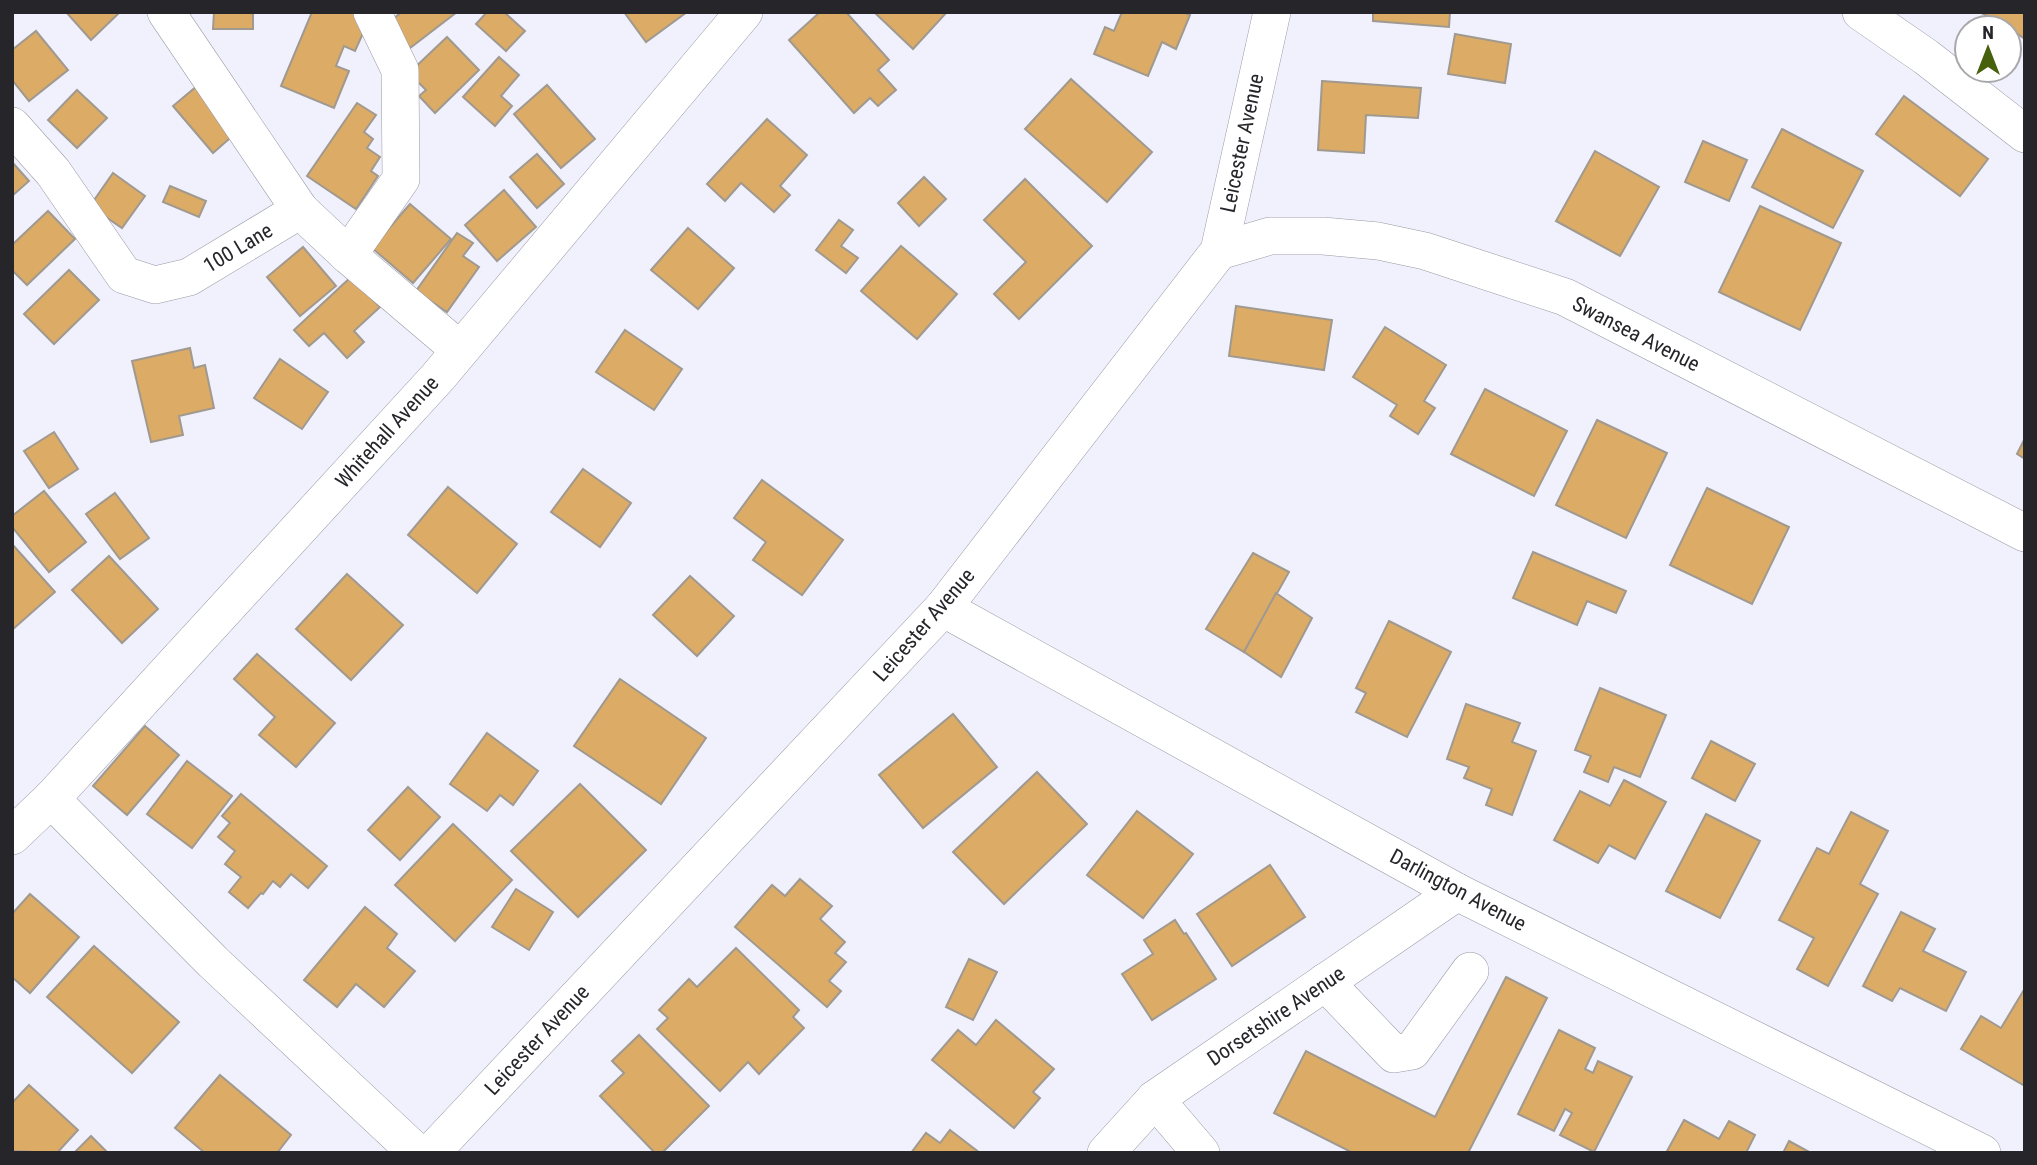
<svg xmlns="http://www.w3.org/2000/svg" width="2037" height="1165" font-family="'Roboto Condensed',sans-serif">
<rect width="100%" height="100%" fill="#f0f1fd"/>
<g fill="#dcab65" stroke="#a09990" stroke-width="2">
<polygon points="66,12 120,12 91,40"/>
<polygon points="214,12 253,12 253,29 213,29"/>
<polygon points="312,12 351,12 369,20 355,51 344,46 336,66 349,71 334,108 281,86"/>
<polygon points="402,12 457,12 410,48 390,21"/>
<polygon points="487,12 504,12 525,31 506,51 476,24"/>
<polygon points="624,12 687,12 646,42"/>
<polygon points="820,12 846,12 889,60 878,70 896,90 878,106 870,98 854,113 789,40"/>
<polygon points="874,12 947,12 913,49"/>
<polygon points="1122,12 1183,12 1190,15 1176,49 1162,42 1148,76 1094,54 1105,27 1114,31"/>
<polygon points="1373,12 1450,12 1449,27 1373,21"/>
<polygon points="1980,12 2025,12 2025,39 2009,28"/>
<polygon points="36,31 68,70 29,101 12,80 12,50"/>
<polygon points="1455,34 1511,44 1505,83 1448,74"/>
<polygon points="447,37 479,70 435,113 419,96 426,90 409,73"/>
<polygon points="499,57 519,75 501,96 512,106 495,126 463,97"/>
<polygon points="1071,79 1152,152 1107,202 1025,129"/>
<polygon points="1322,81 1421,88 1418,118 1366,115 1364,153 1318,150"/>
<polygon points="547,85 595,139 561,168 514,114"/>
<polygon points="197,86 237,132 213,153 173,106"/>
<polygon points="77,90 107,118 77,148 48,120"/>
<polygon points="1904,96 1988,159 1960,196 1876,134"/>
<polygon points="357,103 376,115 364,132 373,139 367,148 380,157 371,171 378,176 356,209 307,176"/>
<polygon points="767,119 807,155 780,186 790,195 774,212 741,183 725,201 707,184"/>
<polygon points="1782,129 1863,171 1833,228 1752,187"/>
<polygon points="1703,141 1747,160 1729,201 1685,182"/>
<polygon points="1595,151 1659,187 1620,256 1556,221"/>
<polygon points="537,154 564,184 537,208 510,177"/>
<polygon points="12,162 29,181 12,196"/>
<polygon points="113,173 145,196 122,228 90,206"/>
<polygon points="924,177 946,199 919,226 898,203"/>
<polygon points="1025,179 1092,246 1019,319 994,294 1026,262 984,220"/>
<polygon points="170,186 206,201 199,217 163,202"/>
<polygon points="504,190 536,227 497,261 465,225"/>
<polygon points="410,204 451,239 413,283 372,248"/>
<polygon points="1760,206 1841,243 1800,330 1719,292"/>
<polygon points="48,211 75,239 27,285 12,270 12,245"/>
<polygon points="839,220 853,230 841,246 858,258 846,273 816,250"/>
<polygon points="688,228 734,268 698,309 651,270"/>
<polygon points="457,233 473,243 463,256 479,267 447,312 416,291"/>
<polygon points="901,246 957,294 917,339 861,291"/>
<polygon points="303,247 336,286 300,316 267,277"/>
<polygon points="69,270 99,300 54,344 24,314"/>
<polygon points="351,277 380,307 354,331 364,342 347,358 324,333 309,346 294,330"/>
<polygon points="1236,306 1332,320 1324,370 1229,356"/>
<polygon points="1385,327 1446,365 1424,401 1435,408 1418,434 1390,416 1397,405 1353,377"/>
<polygon points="625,330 682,369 654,410 596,372"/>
<polygon points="190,348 194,368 205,365 214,408 179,416 183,435 151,442 132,361"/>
<polygon points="280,359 328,392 302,429 254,398"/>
<polygon points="1485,389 1567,431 1534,496 1451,454"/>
<polygon points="1597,420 1667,453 1626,538 1556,505"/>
<polygon points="54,432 78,469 49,488 24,451"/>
<polygon points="2025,438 2025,459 2017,454"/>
<polygon points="583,469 631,503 600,547 551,512"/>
<polygon points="762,480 843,540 802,595 753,560 766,542 734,518"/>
<polygon points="448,487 517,544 477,593 408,535"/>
<polygon points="1707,488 1789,527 1752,604 1670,565"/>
<polygon points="44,491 86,542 49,572 12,527 12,516"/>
<polygon points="115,493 149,538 120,559 86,514"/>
<polygon points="12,544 55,592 12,630"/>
<polygon points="1533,552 1626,591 1616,613 1587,601 1577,625 1513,598"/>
<polygon points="1253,553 1289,572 1244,652 1206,629"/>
<polygon points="109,556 158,609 122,643 72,590"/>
<polygon points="347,574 403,625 351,680 296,629"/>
<polygon points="690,576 734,616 697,656 653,615"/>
<polygon points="1276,593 1312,618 1281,677 1244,652"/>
<polygon points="1389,621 1451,652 1407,737 1356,712 1366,693 1356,688"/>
<polygon points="257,654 335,723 296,767 259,735 275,717 234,679"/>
<polygon points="620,679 706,738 661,804 574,746"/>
<polygon points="1600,688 1666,715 1640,777 1614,767 1608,782 1584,772 1591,756 1575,750"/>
<polygon points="1466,704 1520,723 1512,742 1536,751 1512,815 1486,805 1492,789 1464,778 1469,767 1447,759"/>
<polygon points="953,714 997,767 923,828 879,775"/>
<polygon points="145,726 179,755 127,815 93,786"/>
<polygon points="487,733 538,771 513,805 500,795 487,811 450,784"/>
<polygon points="1711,741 1755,764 1735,801 1692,778"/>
<polygon points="187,761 232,796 192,848 147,814"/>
<polygon points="1037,772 1087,824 1004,904 953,852"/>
<polygon points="1624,780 1666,802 1635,859 1609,845 1598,863 1554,840 1580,791 1610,806"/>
<polygon points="580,784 646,850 578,917 511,851"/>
<polygon points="408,787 440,817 400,860 368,830"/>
<polygon points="241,794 327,866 308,888 291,874 280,887 273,881 263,894 261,893 248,908 229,892 241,877 225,864 235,851 218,837 230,823 222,816"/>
<polygon points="1137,811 1193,854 1143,918 1087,875"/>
<polygon points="1851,812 1888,831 1860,884 1878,894 1828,986 1797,969 1814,938 1779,920 1817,848 1829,854"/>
<polygon points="1706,814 1760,841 1720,918 1666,891"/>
<polygon points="453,824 512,880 455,941 395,885"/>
<polygon points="1270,865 1305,917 1232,966 1197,914"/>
<polygon points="800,879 832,906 820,919 845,942 835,953 846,962 829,981 841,991 827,1007 735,927 772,885 785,896"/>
<polygon points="516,889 553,912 529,950 492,927"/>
<polygon points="30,894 79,937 30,993 12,977 12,914"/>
<polygon points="365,907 397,934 387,948 415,971 384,1007 356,984 337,1007 304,980"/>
<polygon points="1901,912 1935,929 1923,951 1966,972 1946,1011 1900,988 1892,1001 1863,986"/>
<polygon points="1175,920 1184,934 1186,933 1216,979 1152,1020 1122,974 1153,954 1144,940"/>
<polygon points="94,946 179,1022 132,1073 47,997"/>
<polygon points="736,948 799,1010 793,1017 804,1028 759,1074 748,1062 720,1091 657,1029 668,1018 659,1010 689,979 697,987"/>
<polygon points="969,959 997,972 973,1020 946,1007"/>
<polygon points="1506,977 1547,998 1468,1153 1353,1153 1274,1113 1306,1051 1435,1117"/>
<polygon points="2025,988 2025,1086 1961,1049 1981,1016 2001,1028"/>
<polygon points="996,1020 1054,1069 1033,1092 1040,1098 1014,1128 932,1060 958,1030 976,1045"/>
<polygon points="1559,1030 1595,1048 1585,1069 1593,1073 1598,1061 1632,1077 1594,1152 1560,1135 1572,1113 1565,1109 1554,1131 1518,1114"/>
<polygon points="639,1035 709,1106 662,1153 655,1153 600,1096 624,1073 612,1061"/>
<polygon points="220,1075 291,1135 277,1153 205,1153 175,1128"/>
<polygon points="29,1085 78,1130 57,1153 12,1151 12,1103"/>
<polygon points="1684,1120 1719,1139 1729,1121 1755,1135 1746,1153 1666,1153"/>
<polygon points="950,1130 980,1153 911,1153 926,1133 940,1143"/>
<polygon points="91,1136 108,1153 74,1153"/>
<polygon points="1789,1141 1811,1153 1783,1153"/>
</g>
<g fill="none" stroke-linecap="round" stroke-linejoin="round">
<g stroke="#999aa4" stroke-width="38">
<g id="minor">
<polyline points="166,12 300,210 348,255 460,350"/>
<polyline points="1861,12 1926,57 2025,134"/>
<polyline points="12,126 53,172 124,275 155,285 189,277 300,210"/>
<polyline points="1219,251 1270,236 1323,236 1378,241 1425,251 1565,297 2025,533"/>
<polyline points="348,255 401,179 400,70 372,12"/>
<polyline points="943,608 1457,892 1982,1153"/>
<polyline points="51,799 213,962 417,1153"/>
<polyline points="12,836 51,799 438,377 744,12"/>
<polyline points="1325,982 1394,1054 1412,1051 1470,971"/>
<polyline points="1155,1099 1201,1153"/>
<polyline points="431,1153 943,608 1219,251 1272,12"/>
<polyline points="1106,1153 1155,1099 1457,892"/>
</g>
</g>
<use href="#minor" stroke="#fff" stroke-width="37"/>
</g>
<g text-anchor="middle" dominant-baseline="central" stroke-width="6" stroke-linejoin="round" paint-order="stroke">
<g font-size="21" fill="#25252a" stroke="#fff">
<text transform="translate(1242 143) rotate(-78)">Leicester Avenue</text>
<text transform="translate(238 248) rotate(-31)">100 Lane</text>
<text transform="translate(1636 334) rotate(27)">Swansea Avenue</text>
<text transform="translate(387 432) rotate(-48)">Whitehall Avenue</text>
<text transform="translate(924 625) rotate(-49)">Leicester Avenue</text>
<text transform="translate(1458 890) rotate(28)">Darlington Avenue</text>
<text transform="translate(1276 1016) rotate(-34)">Dorsetshire Avenue</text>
<text transform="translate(537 1040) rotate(-47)">Leicester Avenue</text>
</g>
</g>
<rect width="2037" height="1165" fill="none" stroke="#25252a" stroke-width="28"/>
<g transform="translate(1988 49)"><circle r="33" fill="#ffffff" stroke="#a8a8aa" stroke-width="2"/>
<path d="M0-5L12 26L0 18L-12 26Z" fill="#47600e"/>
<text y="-10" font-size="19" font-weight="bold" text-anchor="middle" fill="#25252a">N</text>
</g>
</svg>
